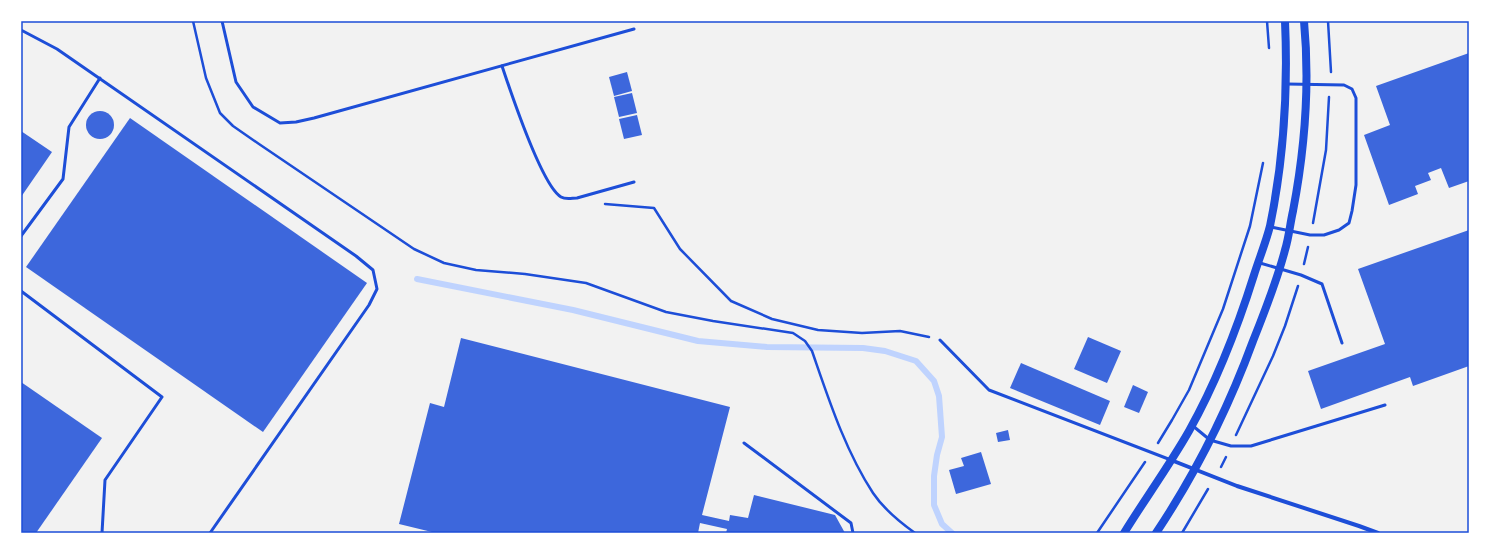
<svg xmlns="http://www.w3.org/2000/svg" width="1490" height="554" font-family="Rubik,sans-serif">
<rect width="100%" height="100%" fill="#f2f2f2"/>
<g fill="none" stroke-linecap="round" stroke-linejoin="round">
<polyline stroke="#bfd3fe" stroke-width="6" points="417,279 573,310 698,341 767,347 863,348 885,351 916,361 934,381 939,396 942,437 937,455 934,476 934,505 942,524 952,533"/>
</g>
<g fill="#3d67dc">
<polygon points="1469,53 1469,181 1449,188 1441,168 1428,173 1431,180 1415,186 1418,194 1389,205 1364,135 1390,125 1376,86"/>
<polygon points="627,72 632,91 614,96 609,77"/>
<polygon points="632,93 637,113 619,117 614,97"/>
<circle cx="100" cy="125" r="14"/>
<polygon points="637,115 642,135 624,139 619,119"/>
<polygon points="130,118 367,283 263,432 26,267"/>
<polygon points="21,131 52,152 21,197"/>
<polygon points="1469,230 1469,366 1413,386 1410,377 1321,409 1308,371 1385,344 1358,269"/>
<polygon points="1088,337 1121,351 1107,383 1074,369"/>
<polygon points="461,338 730,407 702,515 729,521 730,515 748,518 754,495 835,515 845,533 726,533 727,529 700,523 698,533 436,533 399,524 430,403 444,407"/>
<polygon points="1021,363 1110,401 1100,425 1010,388"/>
<polygon points="21,382 102,438 36,533 21,533"/>
<polygon points="1133,385 1148,392 1139,413 1124,407"/>
<polygon points="1008,430 1010,440 998,442 996,433"/>
<polygon points="981,452 991,484 956,494 949,470 964,466 961,458"/>
</g>
<g fill="none" stroke-linecap="round" stroke-linejoin="round">
<g stroke="#1d4ed8" stroke-width="2.5">
<path d="M 193,21 L 206,78 L 220,113 L 233,126 L 259,144 L 414,249 L 444,263 L 476,270 L 525,274 L 586,283 L 666,312 L 713,321 L 793,333 L 805,341 L 812,351 C 829,400 845,450 873,493 C 883,508 901,523 915,533"/>
<polyline points="1267,21 1269,48"/>
<polyline points="1328,21 1331,72"/>
<polyline points="605,204 654,208 680,249 731,301 772,319 818,330 862,333 900,331 929,337"/>
<polyline points="1313,223 1326,150 1329,97"/>
<polyline points="1304,264 1308,247"/>
<polyline points="1236,435 1273,356 1285,326 1298,286"/>
<polyline points="1158,443 1172,420 1189,390 1223,309 1250,226 1263,163"/>
<polyline points="1221,467 1226,457"/>
<polyline points="1097,533 1145,462"/>
<polyline points="1182,533 1208,489"/>
</g>
<g stroke="#1d4ed8" stroke-width="3">
<polyline points="222,21 236,82 253,107 280,123 296,122 314,118 634,29"/>
<polyline points="21,30 57,49 356,256 373,270 377,289 369,305 210,533"/>
<path d="M 502,66 C 510,90 542,186 561,197 C 566,200 572,198 577,198 L 634,182"/>
<polyline points="1271,227 1310,235 1324,235 1339,230 1349,223 1352,211 1356,185 1356,98 1352,89 1344,85 1287,84"/>
<polyline points="21,236 63,179 69,127 100,78"/>
<polyline points="1260,263 1301,275 1322,284 1342,343"/>
<polyline points="21,291 162,397 105,480 102,533"/>
<polyline points="940,340 989,390 1171,460"/>
<polyline points="1193,426 1210,440 1231,446 1251,446 1385,405"/>
<polyline points="744,443 851,523 853,533"/>
</g>
<polyline stroke="#1d4ed8" stroke-width="4" points="1171,460 1237,486 1359,526 1378,533"/>
<g stroke="#1d4ed8" stroke-width="8">
<path d="M 1124,533 C 1145,499 1169,466 1189,431 C 1217,381 1237,329 1254,275 C 1259,259 1266,242 1270,226 C 1284,158 1288,89 1285,21"/>
<path d="M 1156,533 C 1196,473 1228,409 1253,341 C 1265,311 1277,281 1285,250 C 1289,237 1290,224 1293,211 C 1305,148 1310,85 1304,21"/>
</g>
</g>
<rect width="1490" height="554" fill="none" stroke="#ffffff" stroke-width="44"/>
<rect x="22" y="22" width="1446" height="510" fill="none" stroke="#1d4ed8" stroke-width="1.5"/>
</svg>
